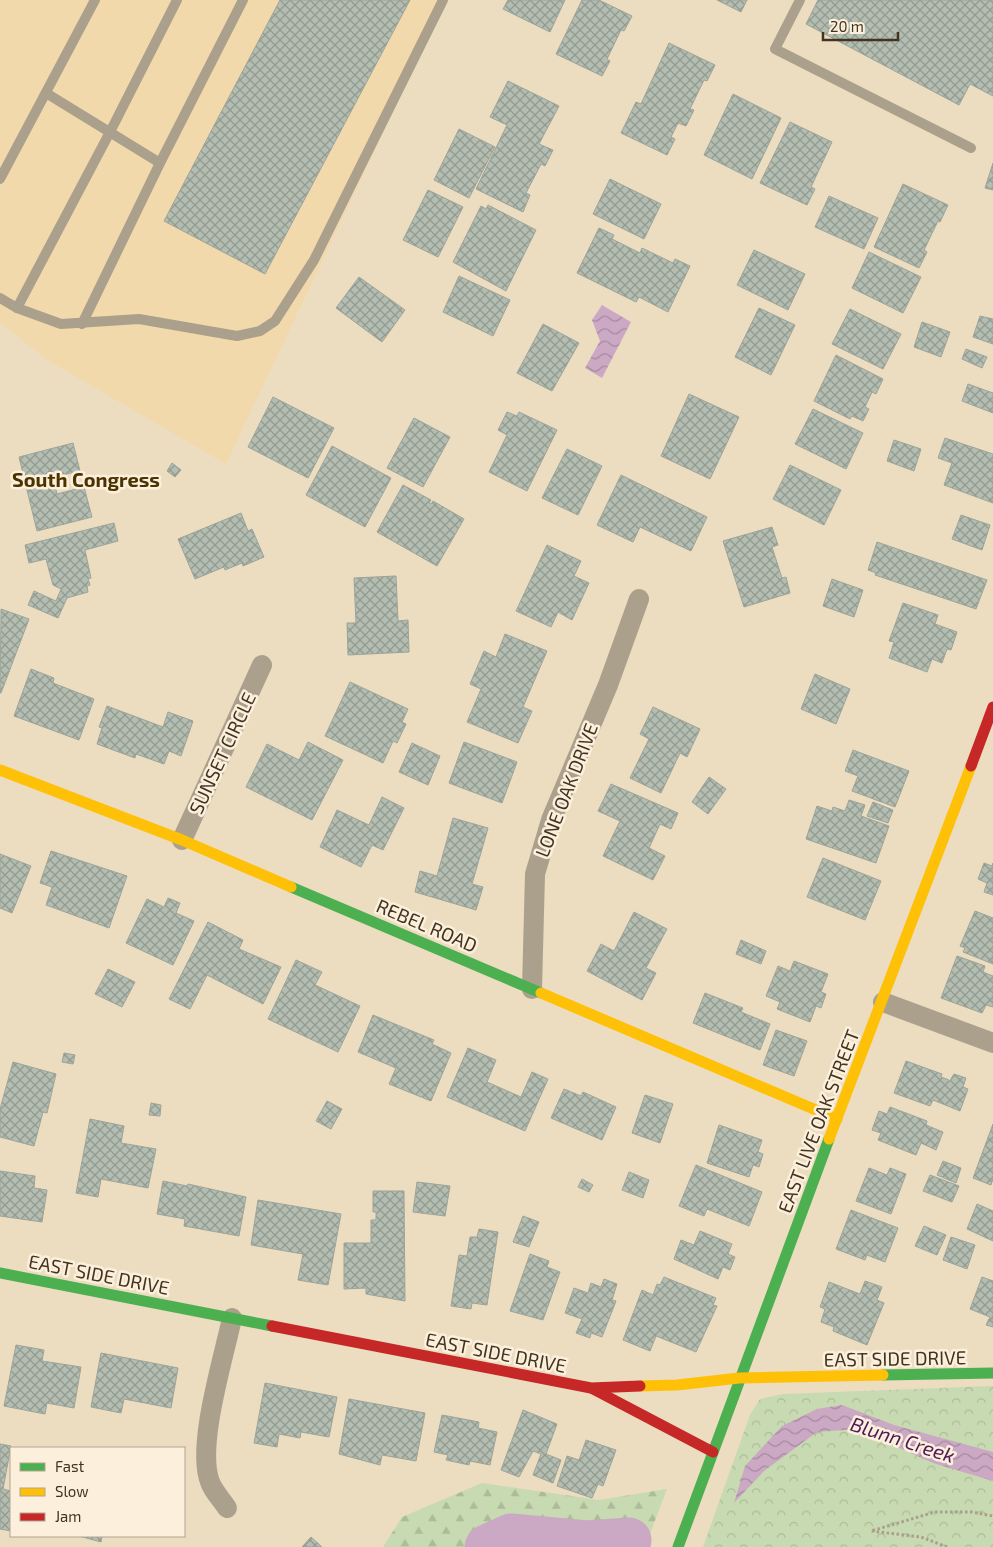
<svg xmlns="http://www.w3.org/2000/svg" width="993" height="1547" font-family="'Exo 2',sans-serif">
<defs>
<pattern id="forest-firs" width="22" height="20" patternUnits="userSpaceOnUse" patternTransform="scale(1.25)"><rect width="22" height="20" fill="#c8dab1"/><path d="M5 1l3.5 6h-7zM16 11l3.5 6h-7z" fill="#adbc98"/></pattern>
<pattern id="park-crowns" width="20" height="18" patternUnits="userSpaceOnUse" patternTransform="scale(1.25)"><rect width="20" height="18" fill="#c8dab1"/><path d="M2 6a3 3 0 1 1 6 0M12 15a3 3 0 1 1 6 0" fill="none" stroke="#adbc98"/></pattern>
<pattern id="water-waves" width="16" height="10" patternUnits="userSpaceOnUse" patternTransform="scale(1.25)"><rect width="16" height="10" fill="#cba8c4"/><path d="M0 5q4-4 8 0t8 0" fill="none" stroke="#a68a9f"/></pattern>
<pattern id="building-cross-hatch" width="8" height="8" patternUnits="userSpaceOnUse" patternTransform="scale(1.25)"><rect width="8" height="8" fill="#b3bdb2"/><path d="M0 0l8 8M0 8l8-8" fill="none" stroke="#939a90"/></pattern>
</defs>
<rect width="100%" height="100%" fill="#ecdcc0"/>
<polygon fill="#f2d9ac" points="0,0 446,0 226,464 49,361 0,323"/>
<polygon fill="url(#forest-firs)" points="482,1483 599,1500 667,1489 645,1547 383,1547 402,1517"/>
<polygon fill="url(#park-crowns)" points="993,1386 993,1547 703,1547 750,1415 760,1399 783,1394"/>
<g fill="url(#water-waves)">
<polygon points="602,305 631,322 602,378 585,368 600,341 592,320"/>
<polygon points="842,1405 894,1425 993,1452 993,1481 933,1463 857,1429 817,1432 764,1471 734,1503 745,1466 782,1426 817,1409"/>
</g>
<g fill="none" stroke-linecap="round" stroke-linejoin="round">
<polyline stroke="#cba8c4" stroke-width="45" points="487,1547 511,1536 587,1543 629,1540"/>
</g>
<g fill="url(#building-cross-hatch)" stroke="#9da498">
<polygon points="280,0 410,0 265,274 164,221"/>
<polygon points="508,0 565,0 550,32 503,9"/>
<polygon points="582,0 599,0 632,16 624,31 621,30 607,59 610,61 602,76 556,54"/>
<polygon points="717,0 747,0 741,12"/>
<polygon points="818,0 993,0 993,96 970,84 959,105 806,24"/>
<polygon points="669,43 715,65 707,81 704,80 690,109 694,110 686,126 678,123 671,137 675,139 667,155 621,133 636,102 641,104"/>
<polygon points="508,81 559,106 539,144 553,150 545,166 541,164 526,193 530,195 523,212 476,189 507,125 490,117"/>
<polygon points="733,94 781,118 752,179 704,155"/>
<polygon points="790,122 832,142 811,187 815,189 807,205 760,183"/>
<polygon points="459,129 495,147 469,198 434,180"/>
<polygon points="993,163 993,190 985,188"/>
<polygon points="610,179 661,204 644,239 593,214"/>
<polygon points="903,184 948,205 940,222 938,221 924,250 927,252 919,268 874,247"/>
<polygon points="428,190 463,207 438,257 403,240"/>
<polygon points="829,196 878,218 864,249 815,227"/>
<polygon points="488,205 536,230 506,291 453,262 481,206 486,209"/>
<polygon points="599,228 614,235 612,239 640,253 642,248 673,263 675,259 690,266 668,312 639,297 636,302 577,273"/>
<polygon points="754,250 805,274 788,310 737,285"/>
<polygon points="869,252 921,277 903,313 852,288"/>
<polygon points="459,276 510,300 493,336 443,312"/>
<polygon points="359,277 405,310 382,342 336,308"/>
<polygon points="759,308 795,325 771,375 735,357"/>
<polygon points="850,309 901,334 883,369 832,344"/>
<polygon points="980,316 993,319 993,344 973,337"/>
<polygon points="922,322 950,332 941,357 914,347"/>
<polygon points="543,324 579,343 552,391 517,373"/>
<polygon points="966,349 987,357 982,368 962,359"/>
<polygon points="836,355 883,379 876,394 872,392 865,407 869,409 863,421 852,416 850,419 814,401"/>
<polygon points="968,384 993,393 993,413 962,401"/>
<polygon points="689,394 739,417 710,479 661,456"/>
<polygon points="273,397 334,428 308,478 248,447"/>
<polygon points="813,409 863,433 846,469 795,444"/>
<polygon points="507,412 517,416 519,412 557,430 527,491 489,472 507,435 498,430"/>
<polygon points="414,418 450,437 423,487 387,468"/>
<polygon points="945,438 993,454 993,503 944,485 952,463 938,458"/>
<polygon points="894,440 921,449 914,471 887,461"/>
<polygon points="73,443 80,471 53,477 57,494 84,487 92,517 37,531 19,457"/>
<polygon points="332,446 391,478 365,527 306,495"/>
<polygon points="567,449 602,466 578,515 542,498"/>
<polygon points="172,463 181,470 175,477 167,471"/>
<polygon points="790,465 841,490 824,525 773,499"/>
<polygon points="621,475 707,517 691,551 640,527 633,542 597,525"/>
<polygon points="403,485 431,500 429,503 431,504 433,501 464,519 437,566 377,532"/>
<polygon points="241,513 248,531 252,529 264,557 243,566 242,563 225,570 224,567 195,579 178,539"/>
<polygon points="961,515 990,525 982,550 952,539"/>
<polygon points="114,523 118,541 85,550 91,578 88,579 90,585 87,586 88,592 67,598 58,618 28,605 34,591 56,601 61,589 53,585 46,559 29,563 25,545"/>
<polygon points="772,527 778,545 772,547 782,578 786,577 790,593 744,607 723,541"/>
<polygon points="877,542 987,580 976,609 875,575 876,573 868,570"/>
<polygon points="547,545 581,561 574,576 589,583 572,620 558,612 551,627 516,611"/>
<polygon points="396,576 398,621 408,620 409,652 348,655 347,623 356,623 354,578"/>
<polygon points="832,579 863,590 854,617 823,606"/>
<polygon points="903,603 938,615 935,624 957,632 951,650 947,649 942,663 932,659 927,672 889,658 894,642 889,641"/>
<polygon points="1,609 29,619 1,693 0,693"/>
<polygon points="505,634 547,651 523,707 532,711 518,743 467,722 481,689 470,684 484,651 496,657"/>
<polygon points="31,669 54,678 53,683 94,699 79,740 14,716"/>
<polygon points="815,674 850,689 836,724 801,709"/>
<polygon points="350,682 408,709 402,722 406,724 397,743 393,741 383,763 325,736"/>
<polygon points="107,706 163,727 168,712 193,721 181,756 169,751 164,764 136,754 135,758 97,744 102,728 99,727"/>
<polygon points="653,707 700,729 687,757 680,753 661,793 630,778 649,739 640,734"/>
<polygon points="308,742 343,760 312,820 246,787 267,744 299,760"/>
<polygon points="464,742 517,762 502,803 449,783"/>
<polygon points="412,743 440,756 428,785 399,772"/>
<polygon points="853,750 909,771 895,807 852,791 858,776 845,771"/>
<polygon points="709,777 726,789 708,814 692,802"/>
<polygon points="611,784 678,813 671,829 660,824 649,848 665,856 653,880 603,856 620,821 598,811"/>
<polygon points="382,797 404,808 383,850 372,845 361,867 320,847 337,810 369,825"/>
<polygon points="849,800 865,805 861,816 889,826 876,863 806,839 817,806 832,811 833,807 845,811"/>
<polygon points="873,802 893,810 888,823 867,816"/>
<polygon points="453,818 488,828 472,884 483,887 476,910 415,892 420,871 437,876"/>
<polygon points="51,851 127,876 109,928 46,905 52,887 40,883"/>
<polygon points="0,854 31,866 12,913 0,908"/>
<polygon points="823,858 881,881 865,920 807,897"/>
<polygon points="984,863 992,866 993,863 993,895 984,892 987,883 978,879"/>
<polygon points="168,898 180,903 176,913 194,921 173,965 126,943 147,899 164,907"/>
<polygon points="975,911 993,918 993,964 963,952 965,948 960,946"/>
<polygon points="634,912 667,929 646,968 656,973 642,1000 587,971 601,944 614,951"/>
<polygon points="208,922 243,940 239,949 281,967 263,1004 207,975 190,1009 169,999"/>
<polygon points="741,940 766,951 761,964 736,954"/>
<polygon points="957,956 985,966 983,972 993,976 993,1007 986,1005 982,1013 941,998"/>
<polygon points="296,960 322,972 315,985 360,1006 338,1052 268,1019"/>
<polygon points="794,961 828,974 821,992 826,994 821,1008 816,1006 810,1022 777,1009 780,1002 766,996 778,966 790,971"/>
<polygon points="108,969 135,982 122,1007 95,994"/>
<polygon points="705,993 743,1008 741,1012 770,1024 760,1050 693,1023"/>
<polygon points="373,1015 434,1040 432,1044 451,1053 431,1101 389,1084 396,1068 358,1052"/>
<polygon points="776,1030 807,1041 794,1076 763,1065"/>
<polygon points="468,1048 496,1060 487,1082 521,1097 532,1072 548,1079 525,1131 447,1097"/>
<polygon points="64,1053 75,1055 73,1064 62,1062"/>
<polygon points="906,1061 942,1074 941,1077 949,1080 949,1082 954,1074 966,1078 963,1087 968,1089 960,1111 933,1100 930,1106 894,1093"/>
<polygon points="13,1062 56,1074 47,1113 43,1112 34,1146 0,1137 0,1109"/>
<polygon points="564,1089 581,1096 583,1092 616,1107 602,1140 551,1118"/>
<polygon points="645,1095 673,1104 660,1143 632,1133"/>
<polygon points="327,1101 342,1109 331,1129 316,1121"/>
<polygon points="151,1103 161,1105 160,1116 149,1115"/>
<polygon points="890,1107 927,1121 926,1125 943,1132 936,1150 921,1143 916,1155 878,1140 881,1133 872,1130 879,1111 887,1114"/>
<polygon points="90,1119 124,1126 121,1143 156,1149 148,1188 101,1179 98,1197 76,1193"/>
<polygon points="993,1124 993,1179 991,1185 973,1178"/>
<polygon points="719,1125 762,1140 758,1152 763,1154 759,1167 753,1165 749,1177 707,1163"/>
<polygon points="943,1161 961,1168 956,1183 937,1175"/>
<polygon points="696,1165 762,1192 749,1226 707,1209 704,1216 679,1206"/>
<polygon points="869,1168 887,1175 890,1168 906,1174 891,1214 856,1201"/>
<polygon points="0,1171 35,1176 34,1188 47,1190 42,1222 0,1216"/>
<polygon points="629,1172 649,1180 643,1198 622,1190"/>
<polygon points="930,1175 959,1186 952,1202 923,1191"/>
<polygon points="582,1179 593,1185 589,1192 578,1187"/>
<polygon points="163,1181 187,1186 188,1184 246,1197 239,1236 184,1226 185,1219 157,1214"/>
<polygon points="417,1182 450,1186 445,1216 413,1212"/>
<polygon points="373,1191 404,1191 405,1301 366,1294 366,1288 344,1289 344,1243 371,1243 371,1220 376,1220 376,1212 373,1212"/>
<polygon points="258,1200 341,1214 328,1285 298,1280 303,1254 251,1245"/>
<polygon points="977,1204 993,1211 993,1241 967,1229"/>
<polygon points="851,1210 898,1228 885,1262 867,1255 865,1260 836,1249"/>
<polygon points="523,1216 539,1222 529,1247 513,1242"/>
<polygon points="924,1226 946,1235 937,1255 915,1246"/>
<polygon points="479,1229 498,1232 487,1305 472,1303 471,1309 451,1306 459,1255 467,1256 470,1237 477,1237"/>
<polygon points="700,1231 732,1244 728,1254 735,1257 730,1270 723,1267 718,1279 674,1259 681,1240 694,1245"/>
<polygon points="951,1237 975,1245 967,1269 943,1260"/>
<polygon points="530,1254 549,1261 547,1267 560,1272 543,1320 510,1311"/>
<polygon points="664,1277 716,1298 713,1305 717,1306 696,1352 656,1336 650,1351 623,1340 642,1290 653,1295 657,1284 660,1285"/>
<polygon points="982,1277 993,1281 993,1327 986,1325 990,1317 970,1309"/>
<polygon points="604,1279 617,1284 612,1300 616,1301 602,1337 591,1333 590,1338 576,1333 582,1319 565,1313 574,1288 588,1293 591,1283 601,1287"/>
<polygon points="865,1281 882,1287 877,1300 884,1303 867,1345 833,1331 834,1327 821,1322 825,1309 820,1307 829,1282 860,1294"/>
<polygon points="16,1345 44,1350 42,1361 81,1367 74,1408 47,1403 45,1414 4,1406"/>
<polygon points="101,1353 178,1368 171,1408 124,1399 121,1413 91,1407"/>
<polygon points="265,1383 337,1397 329,1437 301,1432 300,1438 279,1434 277,1447 254,1443"/>
<polygon points="349,1399 425,1413 416,1461 382,1455 380,1465 339,1454"/>
<polygon points="523,1410 557,1424 546,1454 561,1460 553,1483 533,1475 541,1454 533,1451 519,1477 501,1470"/>
<polygon points="442,1415 479,1422 478,1428 497,1432 490,1465 470,1461 469,1465 446,1460 448,1455 434,1452"/>
<polygon points="586,1440 616,1450 603,1486 598,1484 592,1498 557,1486 567,1456 579,1460"/>
<polygon points="0,1444 11,1446 3,1489 11,1491 11,1531 0,1529"/>
<polygon points="79,1536 102,1536 101,1542"/>
<polygon points="311,1537 322,1547 302,1547"/>
</g>
<g fill="none" stroke-linecap="round" stroke-linejoin="round">
<polyline stroke="#a99f8d" stroke-width="3" stroke-dasharray="2.5 2.5" stroke-linecap="butt" points="947,1547 921,1537 871,1531 935,1512 972,1512 993,1516"/>
<g stroke="#aba08c" stroke-width="10">
<polyline points="800,0 775,49 971,148"/>
<polyline points="46,93 160,163"/>
<polyline points="0,179 95,0"/>
<polyline points="0,298 17,308 61,324 139,319 237,336 260,331 275,321 314,260 443,0"/>
<polyline points="17,308 110,132 177,0"/>
<polyline points="82,324 160,163 243,0"/>
</g>
<g stroke="#aba08c" stroke-width="20">
<polyline points="182,840 262,665"/>
<polyline points="532,989 535,874 551,820 608,685 639,599"/>
<polyline points="883,1002 993,1043"/>
<path d="M 227,1508 C 222,1500 213,1491 210,1482 C 196,1446 224,1357 232,1318"/>
</g>
<g stroke="#4caf50" stroke-width="11">
<polyline points="291,887 541,993"/>
<polyline points="0,1273 272,1326"/>
<polyline points="883,1375 993,1373"/>
<polyline points="678,1547 829,1139"/>
</g>
<g stroke="#ffc107" stroke-width="11">
<polyline points="0,770 182,840 291,887"/>
<polyline points="541,993 837,1119"/>
<polyline points="829,1139 971,766"/>
<polyline points="640,1386 677,1385 739,1378 883,1375"/>
</g>
<g stroke="#c62828" stroke-width="11">
<polyline points="971,766 993,707"/>
<polyline points="272,1326 591,1388 640,1386"/>
<polyline points="593,1389 713,1452"/>
</g>
</g>
<g text-anchor="middle" dominant-baseline="central" stroke-width="5" stroke-linejoin="round" paint-order="stroke">
<g font-size="19" fill="#413521" stroke="#fcf0dc">
<text transform="translate(222 753) rotate(-65)">SUNSET CIRCLE</text>
<text transform="translate(566 790) rotate(-69)">LONE OAK DRIVE</text>
<text transform="translate(427 925) rotate(23)">REBEL ROAD</text>
<text transform="translate(818 1121) rotate(-69)">EAST LIVE OAK STREET</text>
<text transform="translate(99 1274) rotate(11)">EAST SIDE DRIVE</text>
<text transform="translate(496 1352) rotate(11)">EAST SIDE DRIVE</text>
<text transform="translate(895 1358) rotate(-1)">EAST SIDE DRIVE</text>
</g>
<g font-size="20" font-weight="bold" fill="#4b3300" stroke="#fcf0dc">
<text x="86" y="479">South Congress</text>
</g>
<g font-size="20" font-style="italic" fill="#4e1958" stroke="#fcf0dc">
<text transform="translate(903 1439) rotate(18)">Blunn Creek</text>
</g>
</g>
<rect x="10" y="1447" width="175" height="90" fill="#fcf0dc" stroke="#b1a591"/>
<rect x="20" y="1463" width="25" height="8" fill="#4caf50" stroke="#b1a591"/>
<text x="55" y="1472" font-size="15" fill="#413521">Fast</text>
<rect x="20" y="1488" width="25" height="8" fill="#ffc107" stroke="#b1a591"/>
<text x="55" y="1497" font-size="15" fill="#413521">Slow</text>
<rect x="20" y="1513" width="25" height="8" fill="#c62828" stroke="#b1a591"/>
<text x="55" y="1522" font-size="15" fill="#413521">Jam</text>
<path d="M823 32v8h75v-8" fill="none" stroke="#413521" stroke-width="2.5"/>
<text x="830" y="32" font-size="15" fill="#413521" stroke="#fcf0dc" stroke-width="4" paint-order="stroke">20 m</text>
</svg>
